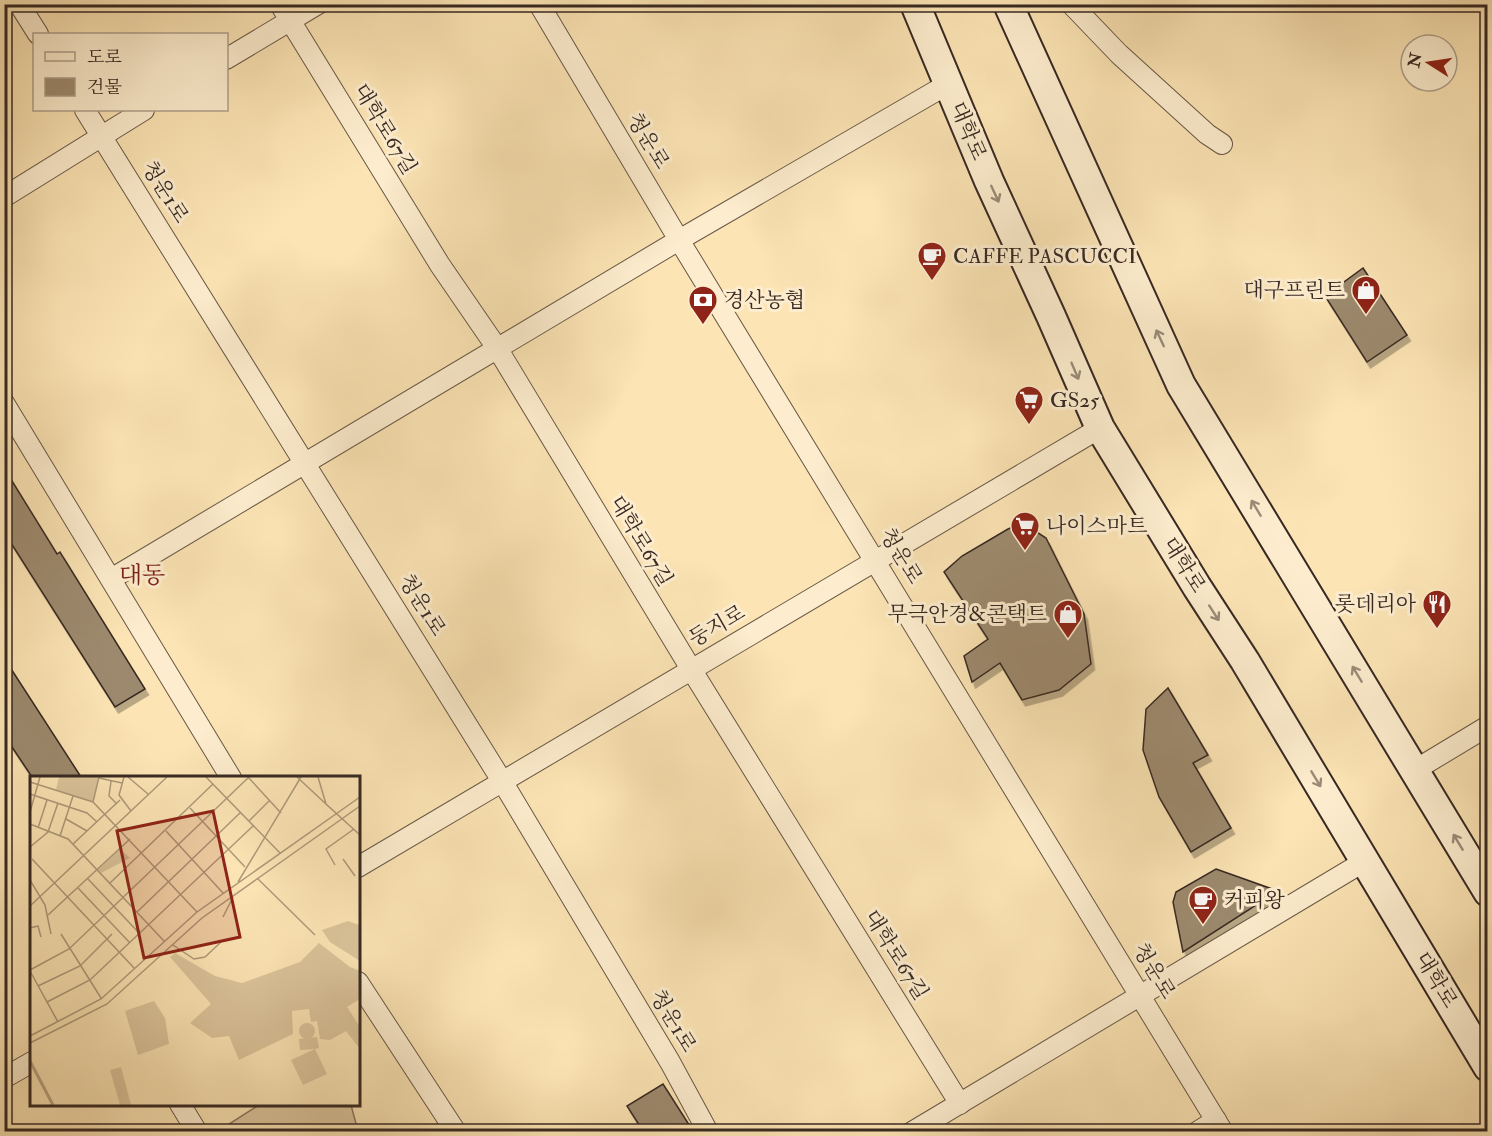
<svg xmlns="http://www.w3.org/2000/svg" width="1492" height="1136" font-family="'IM FELL Double Pica','Noto Serif KR',serif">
<defs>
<filter id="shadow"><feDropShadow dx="3.5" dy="6" stdDeviation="0" flood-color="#0004"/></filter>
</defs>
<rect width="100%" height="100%" fill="#fce4b4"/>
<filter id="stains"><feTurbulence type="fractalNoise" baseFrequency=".00333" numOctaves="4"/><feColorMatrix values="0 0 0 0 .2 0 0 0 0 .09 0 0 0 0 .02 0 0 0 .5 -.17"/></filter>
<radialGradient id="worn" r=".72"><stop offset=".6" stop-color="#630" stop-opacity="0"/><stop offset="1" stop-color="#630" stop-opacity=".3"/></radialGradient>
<polygon fill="#dbc49b" stroke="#89765f" stroke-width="1.5" points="259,1105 351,1105 358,1131 218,1131"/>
<g fill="#9d8a6e" stroke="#372923" stroke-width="1.5" filter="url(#shadow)">
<polygon points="1363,268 1407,335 1367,362 1325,296"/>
<polygon points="4,468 57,554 60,552 145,689 115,707 4,532"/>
<polygon points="1023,523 1046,538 1084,614 1091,664 1059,690 1022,700 1000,663 972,682 964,656 988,639 944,572 962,556 1008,529"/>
<polygon points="4,658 81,777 32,777 4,735"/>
<polygon points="1168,688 1208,755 1193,763 1231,828 1191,852 1159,797 1143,750 1146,709"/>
<polygon points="1216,869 1278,891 1183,952 1173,902 1176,892"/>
<polygon points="663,1084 693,1131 643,1131 627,1106"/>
</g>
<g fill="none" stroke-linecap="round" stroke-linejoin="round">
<g stroke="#685847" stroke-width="22">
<g id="minor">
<polyline points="19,4 38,34"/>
<polyline points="280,4 440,265 497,348 691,669 960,1104"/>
<polyline points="539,4 679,240 1223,1132"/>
<polyline points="1071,4 1119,54 1207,134 1222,144"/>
<polyline points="226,59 318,4"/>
<polyline points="85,110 502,781 670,1062 708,1132"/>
<polyline points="4,197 144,110"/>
<polyline points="4,403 231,778"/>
<polyline points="111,579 679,240 948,84"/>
<polyline points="1415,770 1488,726"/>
<polyline points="358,867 1100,428"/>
<polyline points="358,982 456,1132"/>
<polyline points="4,1078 32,1062"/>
<polyline points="180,1104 197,1132"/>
<polyline points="912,1132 1365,861"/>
<polyline points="1197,1132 1216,1120"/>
</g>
</g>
<g stroke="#372923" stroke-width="32">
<g id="secondary">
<polyline points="915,4 989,181 1051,316 1100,428 1197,587 1245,661 1488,1067"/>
<polyline points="1008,4 1181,385 1488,892"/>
</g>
</g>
<use href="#minor" stroke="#fdedce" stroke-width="20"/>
<use href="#secondary" stroke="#fdedce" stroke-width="28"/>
</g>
<defs><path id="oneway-shaft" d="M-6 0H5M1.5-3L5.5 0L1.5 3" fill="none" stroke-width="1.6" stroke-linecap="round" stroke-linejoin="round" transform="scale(1.5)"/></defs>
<g stroke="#9a8b78">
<use href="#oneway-shaft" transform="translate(995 194) rotate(65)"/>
<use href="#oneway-shaft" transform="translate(1160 338) rotate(-115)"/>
<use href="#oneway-shaft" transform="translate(1075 371) rotate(67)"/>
<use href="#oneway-shaft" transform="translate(1256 508) rotate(-121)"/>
<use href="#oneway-shaft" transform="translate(1214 613) rotate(57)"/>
<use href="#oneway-shaft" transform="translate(1357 674) rotate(-121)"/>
<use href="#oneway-shaft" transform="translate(1316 779) rotate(59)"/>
<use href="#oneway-shaft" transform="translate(1458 842) rotate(-121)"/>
</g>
<defs>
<g id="cafe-pin" transform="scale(1.5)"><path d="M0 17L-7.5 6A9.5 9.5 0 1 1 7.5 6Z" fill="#8f2418" stroke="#fdedce"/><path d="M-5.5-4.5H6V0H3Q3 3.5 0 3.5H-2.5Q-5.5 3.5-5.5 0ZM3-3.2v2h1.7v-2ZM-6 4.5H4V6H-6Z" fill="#fff"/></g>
<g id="shop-pin" transform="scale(1.5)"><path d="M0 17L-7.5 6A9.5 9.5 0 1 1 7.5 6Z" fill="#8f2418" stroke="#fdedce"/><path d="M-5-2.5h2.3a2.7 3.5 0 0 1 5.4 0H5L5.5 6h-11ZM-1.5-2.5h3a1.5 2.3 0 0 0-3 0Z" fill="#fff"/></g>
<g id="bank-pin" transform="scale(1.5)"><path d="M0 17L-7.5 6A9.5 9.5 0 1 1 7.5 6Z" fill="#8f2418" stroke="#fdedce"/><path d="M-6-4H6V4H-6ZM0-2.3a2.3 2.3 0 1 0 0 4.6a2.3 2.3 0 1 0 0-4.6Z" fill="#fff"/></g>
<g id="supermarket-pin" transform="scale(1.5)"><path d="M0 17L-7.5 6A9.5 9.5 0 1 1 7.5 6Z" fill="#8f2418" stroke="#fdedce"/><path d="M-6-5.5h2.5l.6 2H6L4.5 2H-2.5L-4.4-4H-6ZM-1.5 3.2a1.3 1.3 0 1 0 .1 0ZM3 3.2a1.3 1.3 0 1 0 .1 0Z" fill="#fff"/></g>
<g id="restaurant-pin" transform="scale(1.5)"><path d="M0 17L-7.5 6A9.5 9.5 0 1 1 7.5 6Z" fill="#8f2418" stroke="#fdedce"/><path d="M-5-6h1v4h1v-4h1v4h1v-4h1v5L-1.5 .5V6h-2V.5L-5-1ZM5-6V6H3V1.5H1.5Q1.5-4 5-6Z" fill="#fff"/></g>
</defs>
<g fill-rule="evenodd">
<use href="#cafe-pin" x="932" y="256"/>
<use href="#shop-pin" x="1366" y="290"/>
<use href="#bank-pin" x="703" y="300"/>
<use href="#supermarket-pin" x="1029" y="400"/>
<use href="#supermarket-pin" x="1025" y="526"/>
<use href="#restaurant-pin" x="1437" y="604"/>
<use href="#shop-pin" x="1068" y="614"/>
<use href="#cafe-pin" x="1203" y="900"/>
</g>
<g text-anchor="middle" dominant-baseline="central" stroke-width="6" stroke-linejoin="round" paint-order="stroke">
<g font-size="21" fill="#372923" stroke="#fdedce">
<text transform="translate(385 129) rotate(59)">대학로67길</text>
<text transform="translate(968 131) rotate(67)">대학로</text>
<text transform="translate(648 141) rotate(59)">청운로</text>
<text transform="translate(165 192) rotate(58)">청운1로</text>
<text transform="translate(641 541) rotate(59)">대학로67길</text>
<text transform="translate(901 556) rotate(59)">청운로</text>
<text transform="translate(1184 565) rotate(58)">대학로</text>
<text transform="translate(422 605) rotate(58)">청운1로</text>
<text transform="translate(717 626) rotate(-30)">둥지로</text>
<text transform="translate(896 955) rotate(58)">대학로67길</text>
<text transform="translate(1154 971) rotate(59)">청운로</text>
<text transform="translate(1436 980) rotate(59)">대학로</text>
<text transform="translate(673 1021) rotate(59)">청운1로</text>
</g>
<g font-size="21" fill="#372923" stroke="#fdedce" text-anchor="start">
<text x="953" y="256">CAFFE PASCUCCI</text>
<text x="1345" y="290" text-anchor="end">대구프린트</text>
<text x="724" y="300">경산농협</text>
<text x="1050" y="400">GS25</text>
<text x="1046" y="526">나이스마트</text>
<text x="1416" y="604" text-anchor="end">롯데리아</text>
<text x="1047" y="614" text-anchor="end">무극안경&amp;콘택트</text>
<text x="1224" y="900">커피왕</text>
</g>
<g font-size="24" fill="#7a1f14" stroke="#fdedce">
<text x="142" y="575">대동</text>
</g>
</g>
<g transform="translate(30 776)">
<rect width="330" height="330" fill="#fce4b4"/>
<path d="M 29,1 L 69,1 L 63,26 L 26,14 ZM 90,73 L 100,82 L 71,97 L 68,94 ZM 318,145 L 329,149 L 330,185 L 300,166 L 292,154 ZM 289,167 L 320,191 L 330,195 L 330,223 L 317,231 L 330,251 L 330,273 L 316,255 L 300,264 L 290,263 L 287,245 L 281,246 L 279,233 L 262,235 L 263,258 L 209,284 L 199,260 L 182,262 L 160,247 L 181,228 L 140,181 L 145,177 L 185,200 L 212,207 L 270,186 ZM 124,225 L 135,242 L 139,268 L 108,279 L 95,235 ZM269 255a8 8 0 1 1 16 0a8 8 0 1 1-16 0ZM 287,261 L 289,272 L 285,273 L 297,298 L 273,309 L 261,284 L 285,273 L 270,274 L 269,263 ZM 91,291 L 101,329 L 90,329 L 80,294 Z" fill="#dbc49b"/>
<path fill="none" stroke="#b9a483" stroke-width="3" d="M 0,285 L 23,329"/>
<path fill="none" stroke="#ad997a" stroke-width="1.5" d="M 94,1 L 89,19 L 101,35M 98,1 L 118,18M 176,1 L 250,77M 218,1 L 251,37M 267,1 L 296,28M 288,1 L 296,28 L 330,59M 69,2 L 92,7M 81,5 L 79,20 L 87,28M 0,6 L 63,26 L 167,136M 0,18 L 57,37 L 67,46M 63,26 L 69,1M 160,32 L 215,91M 0,36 L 10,1M 36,43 L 57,55M 219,45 L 240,24M 0,48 L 38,63 L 134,165M 8,52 L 17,24M 136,55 L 193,117M 30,60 L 43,20M 43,68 L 90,24M 0,71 L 18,56 L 28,27M 2,83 L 105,193M 313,83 L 325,100M 305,89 L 296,73 L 324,53M 227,102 L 285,159M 58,103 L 110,158M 0,104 L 15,129 L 21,158M 208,106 L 271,1M 80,107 L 183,8M 48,112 L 100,167M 0,130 L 137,1M 107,136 L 211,36M 18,139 L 100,63M 193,141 L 203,121M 0,152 L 8,150 L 11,161M 31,158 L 71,222M 143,169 L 164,183 L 175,181 L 191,166M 0,194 L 39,173 L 219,1M 0,195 L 28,246M 8,210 L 50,190 L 82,158M 17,226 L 60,204 L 223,50M 0,260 L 71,223 L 167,136 L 330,21M 0,267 L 77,228 L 172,142 L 330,30"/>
<path fill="#8f2418" fill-opacity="0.15" stroke="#8f2418" stroke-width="3" d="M 183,35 L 210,161 L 114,182 L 87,55 Z"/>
<rect width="330" height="330" fill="none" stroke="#372923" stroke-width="3"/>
</g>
<rect width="1492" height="1136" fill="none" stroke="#fce4b4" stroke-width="24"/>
<rect x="6" y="6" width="1480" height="1124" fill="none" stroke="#372923" stroke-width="3"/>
<rect x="12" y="12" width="1468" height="1112" fill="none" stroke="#372923" stroke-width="1.5"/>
<rect x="33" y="33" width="195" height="78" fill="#fdedce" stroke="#ae9f8a" stroke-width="1.5"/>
<rect x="45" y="52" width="30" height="9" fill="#fdedce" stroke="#ae9f8a" stroke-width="1.5"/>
<text x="87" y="63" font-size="18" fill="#372923">도로</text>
<rect x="45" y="78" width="30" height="18" fill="#9d8a6e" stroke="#ae9f8a" stroke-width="1.5"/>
<text x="87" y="93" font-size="18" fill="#372923">건물</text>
<g transform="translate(1429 63) rotate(282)"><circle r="28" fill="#fdedce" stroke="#ae9f8a" stroke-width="1.5"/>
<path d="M0-4.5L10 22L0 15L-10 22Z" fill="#8f2418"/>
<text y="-9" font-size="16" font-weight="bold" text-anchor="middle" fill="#372923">N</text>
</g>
<rect width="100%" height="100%" filter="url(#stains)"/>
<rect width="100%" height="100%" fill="url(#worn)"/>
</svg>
